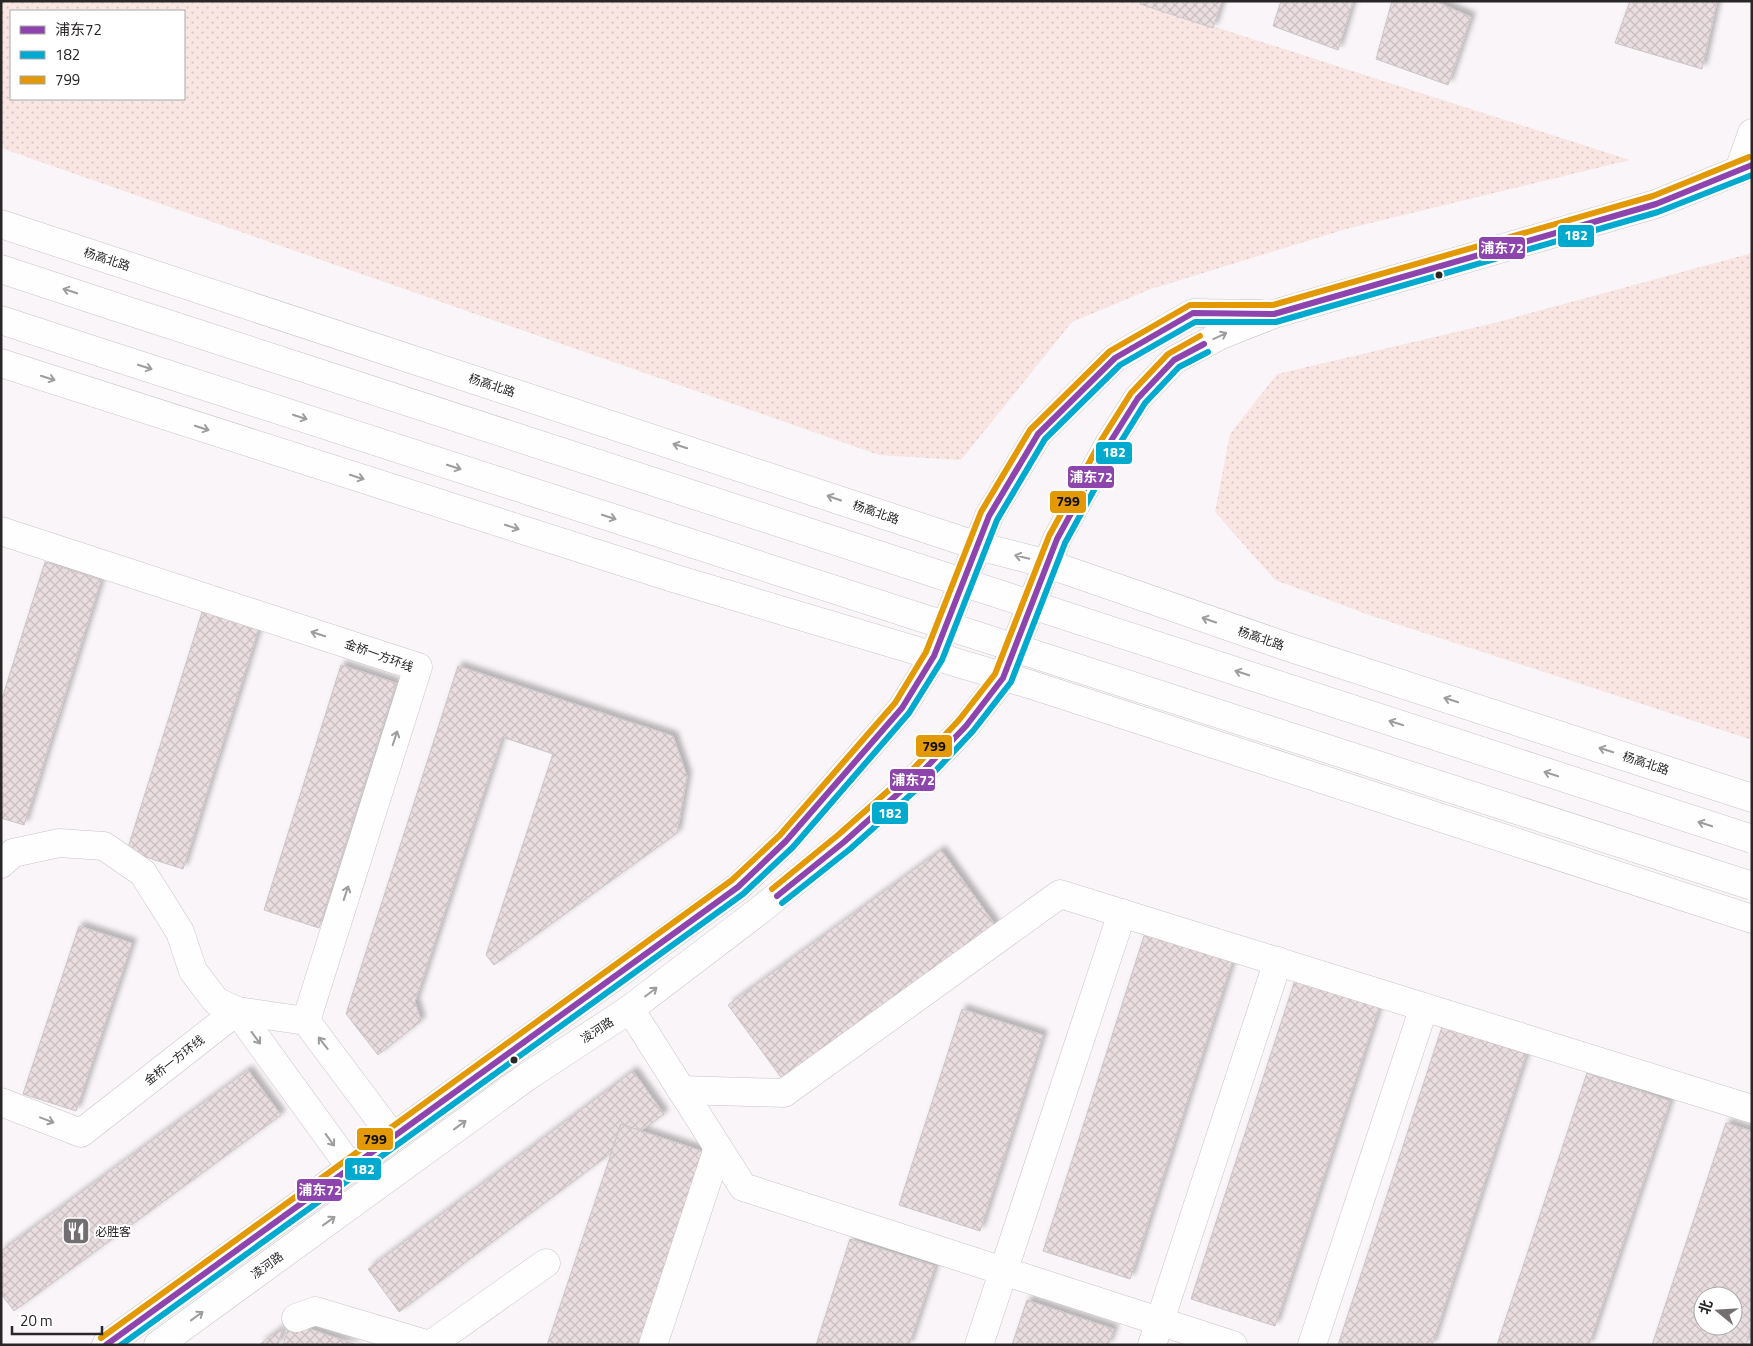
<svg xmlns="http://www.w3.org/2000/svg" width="1753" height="1346" font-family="'Titillium Web','Noto Sans SC',sans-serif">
<defs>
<pattern id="park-dots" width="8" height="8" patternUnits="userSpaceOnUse" patternTransform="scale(1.25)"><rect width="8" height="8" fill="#f9e6e3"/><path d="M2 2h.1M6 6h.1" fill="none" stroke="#d5c5c3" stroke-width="1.8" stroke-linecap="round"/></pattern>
<pattern id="building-cross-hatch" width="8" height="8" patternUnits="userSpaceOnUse" patternTransform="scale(1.25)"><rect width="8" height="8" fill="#eadde0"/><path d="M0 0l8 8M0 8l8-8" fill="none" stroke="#c9bec0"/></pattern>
<filter id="shadow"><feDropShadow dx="4.5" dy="-4.5" stdDeviation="2.5" flood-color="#0004"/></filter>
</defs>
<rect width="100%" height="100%" fill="#faf5f8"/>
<g fill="url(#park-dots)" fill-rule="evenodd">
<path d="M 1,1 L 1134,1 L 1630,160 L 1346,229 L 1151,289 L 1072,322 L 961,460 L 879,455 L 1,148 ZM 11,11 L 184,11 L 184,99 L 11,99 Z"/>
<polygon points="1752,253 1752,740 1369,615 1275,580 1215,512 1230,434 1277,374 1494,323"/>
</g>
<g fill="url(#building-cross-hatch)" stroke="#cac6c8" fill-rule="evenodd" filter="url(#shadow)">
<polygon points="1140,1 1222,1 1213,28 1140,4"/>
<polygon points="1281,1 1353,1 1338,50 1273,26"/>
<polygon points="1392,1 1435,1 1471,17 1448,85 1376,59"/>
<polygon points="1630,1 1717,1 1702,69 1615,43"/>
<polygon points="45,562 101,580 24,825 1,818 1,702"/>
<polygon points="204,606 260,624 183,869 127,851"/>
<polygon points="341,665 396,683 319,928 264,910"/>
<polygon points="458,666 673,736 687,776 677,833 494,965 486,955 553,754 502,737 415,1002 421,1021 378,1055 346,1014"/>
<polygon points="941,850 996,926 783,1080 728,1005"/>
<polygon points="79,926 132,943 76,1111 23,1094"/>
<polygon points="1145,933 1232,962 1130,1279 1043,1251"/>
<polygon points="1295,980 1379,1007 1275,1326 1191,1299"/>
<polygon points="962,1009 1043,1035 980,1231 899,1205"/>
<polygon points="1442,1027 1526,1054 1432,1345 1338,1345"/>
<polygon points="248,1070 281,1115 14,1311 1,1294 1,1251"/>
<polygon points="633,1071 664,1114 641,1131 621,1124 611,1153 399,1312 368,1269"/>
<polygon points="1587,1073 1670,1101 1589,1345 1497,1345"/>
<path d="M 1726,1123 L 1752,1131 L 1752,1325 L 1746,1345 L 1652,1345 ZM 1703,1296 L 1733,1296 L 1733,1326 L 1703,1326 Z"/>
<polygon points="621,1124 708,1153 643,1345 547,1345"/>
<polygon points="850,1239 935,1266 909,1345 816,1345"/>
<polygon points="1027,1300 1114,1329 1108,1345 1012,1345"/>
<polygon points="290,1322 357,1345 283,1345"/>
<polygon points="283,1327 278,1345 259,1345"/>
</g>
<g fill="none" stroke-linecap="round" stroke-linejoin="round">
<g stroke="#c8c4c6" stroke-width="29">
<g id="minor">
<polyline points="1739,170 1752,133"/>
<polyline points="1,531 418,667 306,1021 393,1137"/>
<polyline points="1,864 13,853 59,843 104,846 143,873 180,932 193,971 216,1001 237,1011 306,1021"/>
<polyline points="630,1009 743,1187 1233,1345"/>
<polyline points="681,1090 784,1093 1060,894 1752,1109"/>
<polyline points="1,1102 81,1133 237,1011 351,1168"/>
<polyline points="296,1318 315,1311 429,1345"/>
<polyline points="106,1345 738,887 786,841 902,708 934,656 989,516 1038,434 1115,358 1193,313 1260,314"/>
<polyline points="158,1345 528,1076 630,1009 760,910 844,842 920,774 966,726 1003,678 1057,539 1109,444 1138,398 1174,360 1221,335 1274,314 1656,204 1752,165"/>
<polyline points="430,1345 546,1263"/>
<polyline points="653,1345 718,1148"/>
<polyline points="979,1345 1122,913"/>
<polyline points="1152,1345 1278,961"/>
<polyline points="1312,1345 1424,1007"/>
</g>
</g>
<g stroke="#c8c4c6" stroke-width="29">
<g id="major">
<polyline points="1,224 978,546 1048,564 1288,647 1752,798"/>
<polyline points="1,363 673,578 1032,685 1752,919"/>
</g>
</g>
<g stroke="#c8c4c6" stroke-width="29">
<g id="highway">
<polyline points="1,269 116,307"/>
<polyline points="1,320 99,352"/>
</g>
</g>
<use href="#minor" stroke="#fefefe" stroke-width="28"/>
<use href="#major" stroke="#fefefe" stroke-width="28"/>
<use href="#highway" stroke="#fefefe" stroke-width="28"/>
<g stroke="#c8c4c6" stroke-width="29" stroke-linecap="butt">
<g id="highway-bridge">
<polyline points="116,307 1752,839"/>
<polyline points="99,352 1752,886"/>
</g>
</g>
<use href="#highway-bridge" stroke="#fefefe" stroke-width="28"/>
<g stroke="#fff" stroke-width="10">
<g id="bus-1">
<polyline points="777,896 844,842 920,774 966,726 1003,678 1057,539 1109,444 1138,398 1174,360 1204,344"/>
<polyline points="106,1345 738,887 786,841 902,708 934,656 989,516 1038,434 1115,358 1193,313 1274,314 1656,204 1752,165"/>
</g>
</g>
<g stroke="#fff" stroke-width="10">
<g id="bus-2">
<polyline points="782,903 850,849 926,781 973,731 1011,682 1065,543 1117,448 1145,403 1179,367 1208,352"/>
<polyline points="121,1345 743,894 793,847 909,713 942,660 997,520 1045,439 1120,365 1195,322 1276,322 1658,212 1752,175"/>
</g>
</g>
<g stroke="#fff" stroke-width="10">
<g id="bus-3">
<polyline points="772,889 838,835 914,768 959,720 995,674 1049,536 1102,439 1131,393 1168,354 1200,336"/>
<polyline points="101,1338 732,880 780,835 895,703 926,652 981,512 1030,430 1110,351 1190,305 1273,305 1653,196 1749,157"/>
</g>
</g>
<use href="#bus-1" stroke="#8e44ad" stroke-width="6"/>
<use href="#bus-2" stroke="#00a9ce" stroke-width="6"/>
<use href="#bus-3" stroke="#e29904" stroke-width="6"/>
</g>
<defs><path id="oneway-shaft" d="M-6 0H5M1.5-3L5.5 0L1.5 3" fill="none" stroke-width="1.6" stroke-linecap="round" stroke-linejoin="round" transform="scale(1.25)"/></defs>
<g stroke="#9e9d9e">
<use href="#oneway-shaft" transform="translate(70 291) rotate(-162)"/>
<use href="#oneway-shaft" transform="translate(1220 336) rotate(-25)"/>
<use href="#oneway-shaft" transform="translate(145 367) rotate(18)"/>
<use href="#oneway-shaft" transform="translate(48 378) rotate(18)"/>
<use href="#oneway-shaft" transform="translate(300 417) rotate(18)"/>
<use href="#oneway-shaft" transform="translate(202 428) rotate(18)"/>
<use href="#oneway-shaft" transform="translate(680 446) rotate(-162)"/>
<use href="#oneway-shaft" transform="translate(454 467) rotate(18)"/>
<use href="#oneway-shaft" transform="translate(357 477) rotate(18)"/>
<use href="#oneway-shaft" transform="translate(834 498) rotate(-161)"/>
<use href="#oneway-shaft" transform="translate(609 517) rotate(18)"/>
<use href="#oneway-shaft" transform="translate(512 527) rotate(18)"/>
<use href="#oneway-shaft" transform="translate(1022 557) rotate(-166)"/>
<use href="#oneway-shaft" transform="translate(1209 620) rotate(-161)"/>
<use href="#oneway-shaft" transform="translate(318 634) rotate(-162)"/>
<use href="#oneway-shaft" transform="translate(1242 673) rotate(-162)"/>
<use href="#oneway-shaft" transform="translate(1451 700) rotate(-162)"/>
<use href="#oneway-shaft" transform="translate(1396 723) rotate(-162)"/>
<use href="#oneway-shaft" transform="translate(395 738) rotate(-72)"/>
<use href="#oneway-shaft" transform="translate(1606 750) rotate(-162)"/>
<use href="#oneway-shaft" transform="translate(1551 774) rotate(-162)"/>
<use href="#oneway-shaft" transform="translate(1705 824) rotate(-162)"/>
<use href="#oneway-shaft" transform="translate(346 893) rotate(-72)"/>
<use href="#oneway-shaft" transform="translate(651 992) rotate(-37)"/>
<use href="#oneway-shaft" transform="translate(256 1038) rotate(54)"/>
<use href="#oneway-shaft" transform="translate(323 1043) rotate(-128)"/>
<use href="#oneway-shaft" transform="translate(47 1120) rotate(21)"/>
<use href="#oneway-shaft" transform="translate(460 1125) rotate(-36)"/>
<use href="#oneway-shaft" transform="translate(330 1140) rotate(54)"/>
<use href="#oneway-shaft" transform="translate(329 1221) rotate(-36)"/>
<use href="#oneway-shaft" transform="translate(197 1316) rotate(-36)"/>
</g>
<defs>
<g id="restaurant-square" transform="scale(1.4375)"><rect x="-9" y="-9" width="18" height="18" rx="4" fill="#726e71" stroke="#fff"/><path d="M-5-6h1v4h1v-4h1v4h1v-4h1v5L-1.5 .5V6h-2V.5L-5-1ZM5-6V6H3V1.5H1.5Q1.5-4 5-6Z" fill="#fff"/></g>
</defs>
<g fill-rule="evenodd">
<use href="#restaurant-square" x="76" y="1231"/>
</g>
<g fill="#292628" stroke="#fff" stroke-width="2">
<circle cx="1439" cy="275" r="4.5"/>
<circle cx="514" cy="1060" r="4.5"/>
</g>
<g text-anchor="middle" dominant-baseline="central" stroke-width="4" stroke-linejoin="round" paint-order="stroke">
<g font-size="12" fill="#292628" stroke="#fff">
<text transform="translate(107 259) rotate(18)">杨高北路</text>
<text transform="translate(492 385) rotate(18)">杨高北路</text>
<text transform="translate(876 512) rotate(19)">杨高北路</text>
<text transform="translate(1261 638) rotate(19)">杨高北路</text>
<text transform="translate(379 655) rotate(20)">金桥一方环线</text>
<text transform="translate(1646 763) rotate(18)">杨高北路</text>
<text transform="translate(597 1030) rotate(-33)">凌河路</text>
<text transform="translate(174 1060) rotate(-38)">金桥一方环线</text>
<text transform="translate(267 1265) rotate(-36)">凌河路</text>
</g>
<g font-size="12" fill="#292628" stroke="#fff" text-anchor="start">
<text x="95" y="1231">必胜客</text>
</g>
</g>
<g stroke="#fff" stroke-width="2">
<rect x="1557" y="224" width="38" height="24" rx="5" fill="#00a9ce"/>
<rect x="1478" y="236" width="48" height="24" rx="5" fill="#8e44ad"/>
<rect x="1095" y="441" width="38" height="24" rx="5" fill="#00a9ce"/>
<rect x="1067" y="465" width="48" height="24" rx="5" fill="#8e44ad"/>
<rect x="1049" y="490" width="38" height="24" rx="5" fill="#e29904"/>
<rect x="915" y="734" width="38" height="24" rx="5" fill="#e29904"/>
<rect x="889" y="768" width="47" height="24" rx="5" fill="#8e44ad"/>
<rect x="871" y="801" width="38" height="24" rx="5" fill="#00a9ce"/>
<rect x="356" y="1127" width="38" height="24" rx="5" fill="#e29904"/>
<rect x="344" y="1157" width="38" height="24" rx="5" fill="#00a9ce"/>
<rect x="296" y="1178" width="47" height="24" rx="5" fill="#8e44ad"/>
</g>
<g font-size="14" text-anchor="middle" font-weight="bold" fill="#fff">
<text x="1576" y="240">182</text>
<text x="1502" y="253">浦东72</text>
<text x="1114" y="457">182</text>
<text x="1091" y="482">浦东72</text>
<text x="913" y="785">浦东72</text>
<text x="890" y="818">182</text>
<text x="363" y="1174">182</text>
<text x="320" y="1195">浦东72</text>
</g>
<g font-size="14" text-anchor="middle" font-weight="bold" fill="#111">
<text x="1068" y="506">799</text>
<text x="934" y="751">799</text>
<text x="375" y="1144">799</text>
</g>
<rect width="1753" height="1346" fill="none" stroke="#292628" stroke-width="5"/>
<rect x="10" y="10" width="175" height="90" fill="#ffffff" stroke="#a9a8a9"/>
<rect x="20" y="26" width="25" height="8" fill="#8e44ad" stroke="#a9a8a9"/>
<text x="55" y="35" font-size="15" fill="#292628">浦东72</text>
<rect x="20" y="51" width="25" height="8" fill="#00a9ce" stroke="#a9a8a9"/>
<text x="55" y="60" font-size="15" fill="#292628">182</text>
<rect x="20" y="76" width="25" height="8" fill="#e29904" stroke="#a9a8a9"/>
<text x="55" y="85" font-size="15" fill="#292628">799</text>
<g transform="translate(1718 1311) rotate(288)"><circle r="24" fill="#ffffff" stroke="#a9a8a9"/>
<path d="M0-4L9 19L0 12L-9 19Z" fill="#726e71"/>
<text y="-8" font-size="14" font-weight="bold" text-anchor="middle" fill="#292628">北</text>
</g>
<path d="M12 1326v8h90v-8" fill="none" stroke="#292628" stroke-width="2.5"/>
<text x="20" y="1326" font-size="15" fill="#292628" stroke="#ffffff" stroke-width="4" paint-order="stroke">20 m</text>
</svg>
